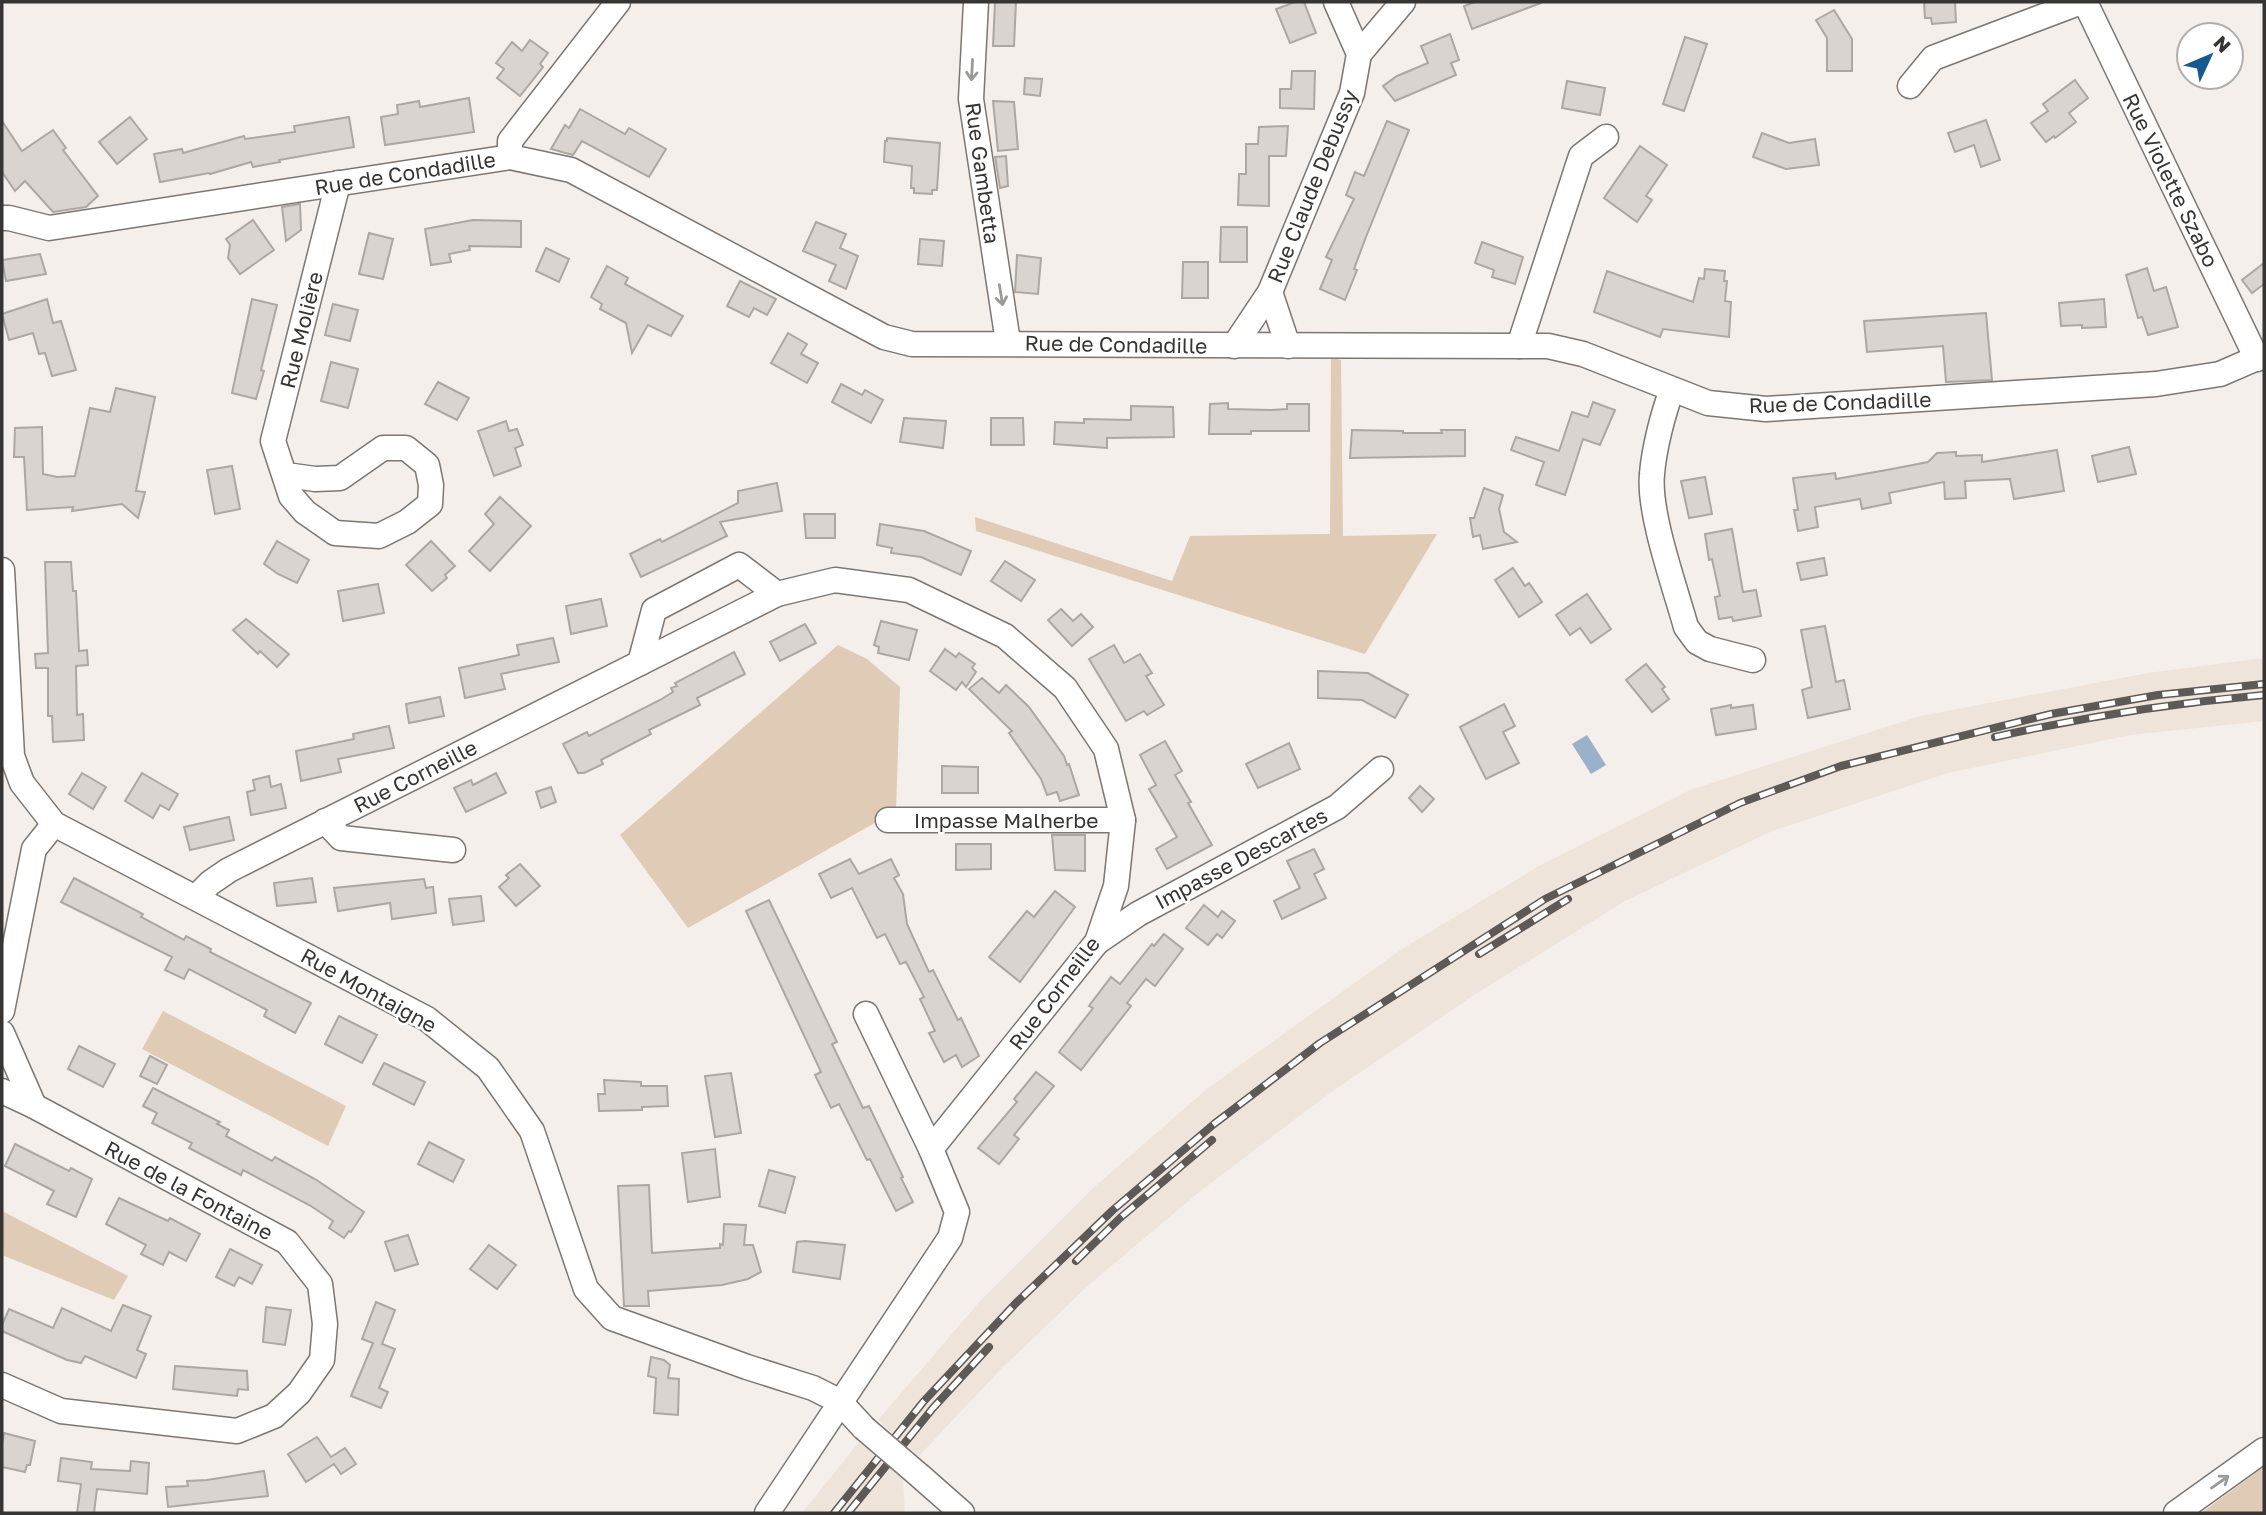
<svg xmlns="http://www.w3.org/2000/svg" width="2266" height="1515" font-family="'Golos Text',sans-serif">
<rect width="100%" height="100%" fill="#f4efea"/>
<g fill="#efe4d9">
<polygon points="2264,658 2264,721 2130,735 1948,773 1772,831 1625,901 1471,997 1330,1093 1203,1189 1091,1283 1001,1369 919,1456 878,1420 981,1300 1092,1189 1208,1088 1402,949 1539,866 1690,790 1920,716 2148,673"/>
<polygon points="859,1442 903,1479 905,1513 802,1513"/>
</g>
<g fill="#dfcbb6">
<polygon points="1331,357 1341,360 1343,536 1437,534 1365,654 976,531 975,517 1172,581 1190,536 1330,534"/>
<polygon points="838,645 867,659 900,687 896,811 688,928 620,835"/>
<polygon points="163,1011 346,1106 328,1146 142,1049"/>
<polygon points="2,1211 128,1276 114,1300 2,1255"/>
<polygon points="2264,1467 2264,1513 2201,1513"/>
</g>
<polygon fill="#99b2ca" points="1587,735 1606,765 1591,774 1572,744"/>
<g fill="#d9d4cf" stroke="#aca7a3" stroke-width="2">
<polygon points="995,2 1016,2 1014,46 993,46"/>
<polygon points="1295,2 1304,2 1316,33 1290,43 1276,9"/>
<polygon points="1475,2 1541,2 1541,3 1472,29 1464,6"/>
<polygon points="1924,2 1955,2 1956,22 1932,24 1931,18 1925,18"/>
<polygon points="1834,10 1852,39 1852,71 1827,71 1827,38 1816,20"/>
<polygon points="1450,34 1459,60 1451,63 1456,75 1395,101 1383,86 1397,76 1428,63 1421,46"/>
<polygon points="1685,37 1707,44 1684,111 1663,104"/>
<polygon points="530,40 548,53 540,64 543,67 520,96 497,78 504,69 496,63 512,42 522,51"/>
<polygon points="1292,71 1315,71 1314,109 1280,108 1280,89 1291,89"/>
<polygon points="1025,78 1042,79 1040,96 1024,94"/>
<polygon points="2075,80 2088,98 2069,113 2076,122 2055,138 2054,136 2046,142 2031,123 2048,111 2043,104"/>
<polygon points="1567,81 1605,88 1600,115 1562,108"/>
<polygon points="469,98 474,132 385,145 381,117 398,114 397,105 419,101 420,107"/>
<polygon points="993,101 1014,102 1018,149 998,151"/>
<polygon points="580,109 625,134 629,128 666,149 649,177 582,141 573,155 551,149 565,125 569,128"/>
<polygon points="130,117 147,139 117,164 99,142"/>
<polygon points="349,117 354,147 279,160 280,162 253,167 251,162 210,174 209,173 160,182 154,154 182,149 183,153 244,136 245,139 295,132 294,126"/>
<polygon points="1986,120 2000,160 1981,167 1974,145 1955,152 1948,133"/>
<polygon points="2,121 22,151 53,130 66,148 63,150 98,196 86,207 53,212 25,181 15,191 2,172"/>
<polygon points="1387,121 1409,130 1366,237 1354,269 1357,270 1345,300 1320,289 1332,260 1326,257 1354,199 1346,195 1355,172 1364,176"/>
<polygon points="1288,126 1286,156 1269,156 1269,206 1238,205 1239,174 1246,174 1246,144 1258,144 1259,127"/>
<polygon points="1762,133 1789,143 1815,139 1819,165 1786,169 1753,157"/>
<polygon points="887,138 940,143 937,190 932,190 932,194 914,193 914,188 911,188 912,166 884,162 885,141 887,141"/>
<polygon points="1640,146 1667,165 1646,196 1652,200 1637,222 1604,198"/>
<polygon points="1006,156 1008,186 1000,188 995,157"/>
<polygon points="300,204 301,230 286,241 282,207"/>
<polygon points="253,220 274,250 240,274 228,258 230,245 226,239"/>
<polygon points="473,220 521,221 521,247 469,246 470,250 449,254 451,262 431,265 425,229"/>
<polygon points="816,222 846,234 840,248 858,256 846,289 829,281 836,265 803,251"/>
<polygon points="1221,227 1247,227 1247,262 1220,262"/>
<polygon points="369,233 393,239 383,279 359,274"/>
<polygon points="920,239 944,241 942,266 918,264"/>
<polygon points="1482,242 1523,257 1515,284 1492,277 1494,270 1475,263"/>
<polygon points="546,248 569,259 559,282 536,271"/>
<polygon points="40,254 46,274 6,281 2,260"/>
<polygon points="1017,255 1041,258 1038,294 1015,292"/>
<polygon points="1183,262 1208,262 1208,298 1182,298"/>
<polygon points="2264,263 2264,284 2252,293 2242,280"/>
<polygon points="607,266 628,278 625,284 683,316 671,336 648,325 632,353 626,323 600,309 602,304 591,297"/>
<polygon points="2147,268 2154,291 2166,287 2178,327 2148,335 2142,317 2138,318 2126,275"/>
<polygon points="1705,269 1725,271 1724,281 1727,281 1725,301 1731,302 1729,337 1663,329 1660,337 1594,312 1607,271 1693,302 1699,278 1704,279"/>
<polygon points="740,281 776,299 767,315 754,308 749,317 727,306"/>
<polygon points="47,299 53,323 61,321 76,370 52,376 45,353 39,354 33,333 9,340 2,314"/>
<polygon points="252,299 277,305 261,370 264,371 256,399 232,393"/>
<polygon points="2104,299 2106,327 2082,328 2082,325 2061,326 2059,303"/>
<polygon points="333,304 358,310 350,341 325,335"/>
<polygon points="1986,313 1992,380 1946,382 1943,346 1867,352 1864,321"/>
<polygon points="788,333 807,344 801,354 818,363 807,383 771,363"/>
<polygon points="331,362 358,369 348,408 321,401"/>
<polygon points="438,382 469,398 457,420 425,404"/>
<polygon points="841,384 862,395 865,390 883,400 871,423 832,402"/>
<polygon points="116,388 155,397 136,491 145,492 138,518 122,504 72,511 73,507 27,510 24,457 14,457 15,428 42,427 43,474 57,477 75,476 90,408 110,412"/>
<polygon points="1593,402 1615,410 1600,445 1583,439 1565,495 1536,485 1544,462 1511,450 1516,437 1559,451 1572,412 1588,417"/>
<polygon points="1228,403 1228,409 1271,410 1287,409 1287,404 1309,404 1309,431 1251,431 1251,434 1209,434 1210,404"/>
<polygon points="1131,406 1173,407 1174,437 1107,438 1107,448 1054,444 1055,422 1084,423 1084,419 1131,420"/>
<polygon points="904,418 946,421 943,448 900,442"/>
<polygon points="991,418 1023,418 1024,445 991,445"/>
<polygon points="506,421 509,431 517,429 523,445 515,448 521,466 494,476 478,431"/>
<polygon points="1352,430 1403,431 1403,433 1442,433 1441,430 1465,430 1465,456 1350,458"/>
<polygon points="2129,447 2136,474 2098,482 2092,456"/>
<polygon points="2057,450 2064,491 2014,499 2010,479 1965,481 1966,498 1945,499 1944,482 1889,493 1891,503 1862,509 1860,499 1815,507 1818,527 1798,531 1794,510 1798,510 1793,478 1835,473 1836,479 1892,469 1928,462 1937,453 1956,452 1956,456 1982,455 1982,462"/>
<polygon points="232,466 240,509 215,514 207,470"/>
<polygon points="1705,477 1712,514 1689,518 1681,481"/>
<polygon points="777,483 782,511 720,522 727,536 641,577 630,554 660,539 662,542 738,503 738,491"/>
<polygon points="1484,488 1503,495 1499,509 1504,532 1517,542 1483,549 1480,535 1473,537 1470,518 1474,518"/>
<polygon points="500,497 531,526 490,571 469,551 494,524 485,514"/>
<polygon points="804,514 835,514 835,538 806,538"/>
<polygon points="880,524 924,531 971,551 961,575 921,557 891,553 892,548 877,545"/>
<polygon points="1732,529 1743,592 1756,590 1761,616 1733,621 1732,617 1719,619 1715,597 1720,596 1712,559 1709,560 1705,534"/>
<polygon points="277,541 309,560 297,583 278,574 264,564"/>
<polygon points="431,541 455,566 445,575 447,578 432,591 406,565"/>
<polygon points="1824,558 1827,575 1801,580 1797,563"/>
<polygon points="1005,561 1035,580 1021,601 991,581"/>
<polygon points="45,562 71,562 73,591 76,591 79,651 87,650 88,665 76,666 77,715 83,714 84,740 53,742 52,716 48,716 48,668 36,668 35,654 48,653"/>
<polygon points="1513,568 1525,586 1529,583 1542,602 1519,617 1495,580"/>
<polygon points="378,584 384,613 343,621 338,591"/>
<polygon points="1587,594 1611,629 1591,643 1580,628 1570,635 1556,615"/>
<polygon points="601,599 607,626 571,634 566,606"/>
<polygon points="1061,609 1073,621 1081,614 1093,627 1072,646 1048,620"/>
<polygon points="246,619 289,654 277,667 260,651 258,654 233,630"/>
<polygon points="881,621 917,630 909,660 878,653 879,647 874,645"/>
<polygon points="805,624 816,643 780,661 770,642"/>
<polygon points="1825,626 1836,682 1844,680 1850,709 1808,718 1802,690 1812,687 1801,630"/>
<polygon points="553,638 559,662 501,674 505,689 465,698 459,668 519,655 517,645"/>
<polygon points="1114,645 1124,663 1140,654 1152,673 1146,676 1164,705 1147,715 1144,711 1126,721 1089,659"/>
<polygon points="945,649 956,657 959,653 975,664 972,668 976,672 966,687 962,682 956,690 930,671"/>
<polygon points="734,652 745,674 697,698 700,705 649,730 651,734 601,760 603,764 584,773 578,773 563,744 587,732 589,736 660,700 673,692 671,688 677,686 675,683"/>
<polygon points="1646,664 1665,687 1662,689 1669,699 1652,712 1626,680"/>
<polygon points="1318,671 1368,673 1408,695 1395,718 1362,700 1318,698"/>
<polygon points="982,678 999,693 1006,685 1029,707 1064,756 1067,765 1069,764 1079,795 1060,801 1057,792 1047,795 1041,779 1009,733 1012,731 969,689"/>
<polygon points="440,697 444,716 409,723 406,704"/>
<polygon points="1504,704 1515,726 1503,732 1519,763 1486,779 1460,727"/>
<polygon points="1731,705 1731,708 1753,705 1756,729 1716,735 1711,709"/>
<polygon points="389,726 394,748 338,759 341,772 301,781 296,751 354,739 353,734"/>
<polygon points="1165,741 1182,771 1175,775 1191,802 1188,803 1212,845 1167,869 1156,849 1177,837 1149,789 1156,785 1140,755"/>
<polygon points="1289,743 1300,769 1258,788 1246,764"/>
<polygon points="942,766 978,767 978,793 942,793"/>
<polygon points="82,773 106,787 93,809 69,794"/>
<polygon points="142,773 178,794 169,810 160,805 153,818 125,801"/>
<polygon points="496,773 506,793 466,812 454,788 471,780 473,785"/>
<polygon points="269,776 271,787 281,784 286,808 251,815 247,792 255,790 253,780"/>
<polygon points="1420,786 1434,799 1422,812 1409,798"/>
<polygon points="551,787 556,802 541,808 536,792"/>
<polygon points="229,817 234,840 190,850 184,827"/>
<polygon points="1052,835 1085,835 1085,871 1055,870"/>
<polygon points="956,844 991,844 991,869 956,870"/>
<polygon points="1314,849 1324,869 1314,874 1326,898 1282,919 1274,901 1300,888 1287,861"/>
<polygon points="850,859 859,874 891,859 899,875 894,878 903,894 907,924 929,972 933,970 958,1020 961,1018 979,1056 962,1067 956,1055 944,1062 929,1033 935,1031 920,999 924,997 906,962 900,964 885,934 877,938 852,888 831,898 819,874"/>
<polygon points="520,864 540,886 516,906 499,887 509,878 506,875"/>
<polygon points="74,878 143,914 141,917 184,940 186,936 211,949 210,952 311,1003 295,1033 264,1016 267,1010 189,969 184,979 165,970 172,957 61,902"/>
<polygon points="312,878 316,902 277,906 274,883"/>
<polygon points="424,879 426,888 433,887 436,913 392,919 390,903 338,911 334,888"/>
<polygon points="1055,891 1075,907 1020,982 989,957 1027,911 1034,917"/>
<polygon points="481,896 484,921 453,925 449,899"/>
<polygon points="769,900 837,1042 832,1044 863,1108 869,1106 903,1177 901,1178 913,1202 896,1211 870,1159 867,1160 839,1104 831,1108 815,1075 821,1072 746,911"/>
<polygon points="1204,905 1218,917 1222,911 1235,921 1222,938 1217,934 1208,945 1186,928"/>
<polygon points="1164,934 1183,949 1155,986 1146,979 1127,1003 1131,1006 1081,1070 1059,1052 1093,1008 1089,1006 1111,977 1120,984 1152,944 1154,946"/>
<polygon points="339,1016 377,1035 362,1063 325,1044"/>
<polygon points="79,1046 115,1064 103,1087 68,1069"/>
<polygon points="150,1056 167,1065 157,1084 140,1076"/>
<polygon points="384,1063 425,1082 414,1105 373,1084"/>
<polygon points="1036,1072 1054,1086 1014,1135 1019,1139 999,1164 978,1148 1017,1102 1014,1099"/>
<polygon points="731,1073 741,1133 715,1137 705,1076"/>
<polygon points="604,1080 641,1082 641,1086 667,1086 668,1106 642,1107 642,1110 599,1111 598,1094 605,1094"/>
<polygon points="153,1088 220,1122 217,1124 229,1130 226,1136 272,1161 275,1157 315,1179 364,1212 351,1232 349,1231 344,1238 329,1228 333,1221 311,1206 243,1170 241,1175 189,1148 192,1143 152,1123 157,1113 143,1106"/>
<polygon points="429,1142 464,1160 453,1182 418,1164"/>
<polygon points="15,1144 69,1171 71,1168 92,1179 76,1217 47,1204 54,1191 5,1166"/>
<polygon points="715,1149 720,1197 688,1202 682,1153"/>
<polygon points="769,1170 795,1177 785,1213 759,1206"/>
<polygon points="649,1185 652,1253 720,1248 720,1244 723,1245 724,1224 746,1225 744,1245 753,1245 761,1272 748,1279 722,1285 648,1291 649,1306 624,1306 618,1186"/>
<polygon points="119,1198 168,1221 170,1218 200,1234 186,1261 169,1252 163,1265 141,1254 146,1245 106,1224"/>
<polygon points="408,1235 418,1264 395,1271 385,1242"/>
<polygon points="805,1241 845,1245 840,1279 793,1272 797,1242"/>
<polygon points="489,1245 516,1265 497,1289 470,1269"/>
<polygon points="230,1249 262,1265 252,1284 239,1277 234,1286 216,1277"/>
<polygon points="376,1302 395,1310 382,1344 395,1349 379,1388 388,1392 381,1408 351,1396 373,1343 362,1339"/>
<polygon points="123,1305 151,1316 137,1350 146,1354 136,1378 85,1356 81,1363 67,1360 2,1331 2,1325 9,1309 53,1328 62,1308 111,1331"/>
<polygon points="266,1307 291,1310 285,1345 263,1342"/>
<polygon points="651,1357 664,1360 670,1365 668,1378 679,1379 678,1415 654,1413 656,1378 648,1376"/>
<polygon points="175,1366 247,1371 248,1390 238,1389 237,1396 173,1389"/>
<polygon points="4,1433 35,1441 30,1465 27,1465 25,1472 2,1467 2,1444"/>
<polygon points="317,1437 331,1457 345,1448 356,1464 341,1474 334,1464 306,1482 288,1454"/>
<polygon points="61,1458 92,1462 91,1469 130,1471 131,1461 149,1463 147,1494 97,1489 94,1513 77,1513 81,1484 58,1481"/>
<polygon points="264,1471 268,1496 168,1507 166,1487 188,1486 187,1481 207,1480"/>
</g>
<g fill="none" stroke-linecap="round" stroke-linejoin="round">
<g stroke="#7c7773" stroke-width="27">
<g id="minor">
<polyline points="976,2 971,99 1008,342"/>
<polyline points="2085,2 2257,359"/>
<polyline points="1359,54 1403,2"/>
<polyline points="1910,86 1933,58 2081,2"/>
<polyline points="510,157 510,141 618,2"/>
<polyline points="2,218 9,218 49,228 510,157 571,170 884,337 912,344 1548,346 1583,354 1708,403 1766,409 2156,384 2220,374 2264,355"/>
<polyline points="1270,292 1352,93 1359,54 1336,2"/>
<polyline points="1234,346 1270,292 1288,346"/>
<polyline points="1519,346 1581,156 1606,137"/>
<path d="M 1672,390 C 1663,413 1654,449 1652,474 C 1648,513 1675,587 1686,627 L 1697,642 L 1710,649 L 1753,660"/>
<polyline points="286,475 315,479 340,478 383,448 406,448 427,465 431,485 430,504 407,522 379,536 335,533 305,512 291,496 273,441 338,183"/>
<polyline points="2,570 12,756 22,783 54,824 427,1019 488,1068 532,1131 586,1289 612,1318 747,1367 813,1388 839,1401 864,1428"/>
<polyline points="640,663 654,610 739,565 777,594"/>
<polyline points="888,820 1123,820"/>
<polyline points="325,821 341,838 453,850"/>
<polyline points="196,897 210,883 229,870 777,594 835,580 909,590 1005,636 1065,688 1106,749 1123,820 1116,886 1097,942 931,1149 957,1212 950,1238 767,1513"/>
<polyline points="1097,942 1138,914 1337,807 1381,769"/>
<polyline points="2,1011 34,849 54,824"/>
<polyline points="866,1014 931,1149"/>
<polyline points="2,1033 34,1106 287,1242 320,1284 325,1324 322,1360 299,1393 274,1416 237,1431 61,1411 2,1385"/>
<polyline points="2,1091 34,1106"/>
<polyline points="920,1476 962,1513"/>
<polyline points="2176,1513 2264,1450"/>
</g>
</g>
<use href="#minor" stroke="#fff" stroke-width="24"/>
<g stroke="#5c5957" stroke-width="8">
<g id="rail">
<path d="M 1995,737 C 2084,717 2173,703 2264,695"/>
<polyline points="1479,954 1568,899"/>
<polyline points="1076,1261 1120,1218 1212,1140"/>
<polyline points="834,1513 924,1401 1016,1303 1113,1210 1214,1124 1320,1043 1545,899 1740,803 1841,766 2051,714 2158,695 2264,684"/>
<polyline points="848,1513 933,1408 989,1347"/>
</g>
</g>
<use href="#rail" stroke="#fff" stroke-width="5" stroke-dasharray="16" stroke-linecap="butt"/>
<g stroke="#7c7773" stroke-width="27" stroke-linecap="butt">
<polyline id="minor-bridge" points="864,1428 920,1476"/>
</g>
<use href="#minor-bridge" stroke="#fff" stroke-width="24"/>
</g>
<defs><path id="oneway-shaft" d="M-6 0H5M1.5-3L5.5 0L1.5 3" fill="none" stroke-width="1.6" stroke-linecap="round" stroke-linejoin="round" transform="scale(1.75)"/></defs>
<g stroke="#9b9a99">
<use href="#oneway-shaft" transform="translate(972 70) rotate(93)"/>
<use href="#oneway-shaft" transform="translate(1001 295) rotate(81)"/>
<use href="#oneway-shaft" transform="translate(2220 1482) rotate(-35)"/>
</g>
<g text-anchor="middle" dominant-baseline="central" stroke-width="5" stroke-linejoin="round" paint-order="stroke">
<g font-size="21" fill="#373533" stroke="#fff">
<text transform="translate(405 173) rotate(-9)">Rue de Condadille</text>
<text transform="translate(983 173) rotate(82)">Rue Gambetta</text>
<text transform="translate(2171 180) rotate(64)">Rue Violette Szabo</text>
<text transform="translate(1312 186) rotate(-68)">Rue Claude Debussy</text>
<text transform="translate(301 330) rotate(-76)">Rue Molière</text>
<text transform="translate(1116 344) rotate(1)">Rue de Condadille</text>
<text transform="translate(1840 402) rotate(-2)">Rue de Condadille</text>
<text transform="translate(415 776) rotate(-27)">Rue Corneille</text>
<text x="1006" y="820">Impasse Malherbe</text>
<text transform="translate(1241 858) rotate(-28)">Impasse Descartes</text>
<text transform="translate(369 990) rotate(29)">Rue Montaigne</text>
<text transform="translate(1054 993) rotate(-53)">Rue Corneille</text>
<text transform="translate(189 1190) rotate(28)">Rue de la Fontaine</text>
</g>
</g>
<rect width="2266" height="1515" fill="none" stroke="#373533" stroke-width="7"/>
<g transform="translate(2210 56) rotate(46)"><circle r="33" fill="#ffffff" stroke="#afaead" stroke-width="2"/>
<path d="M0-5L12 26L0 18L-12 26Z" fill="#145a8e"/>
<text y="-10" font-size="19" font-weight="bold" text-anchor="middle" fill="#373533">N</text>
</g>
</svg>
